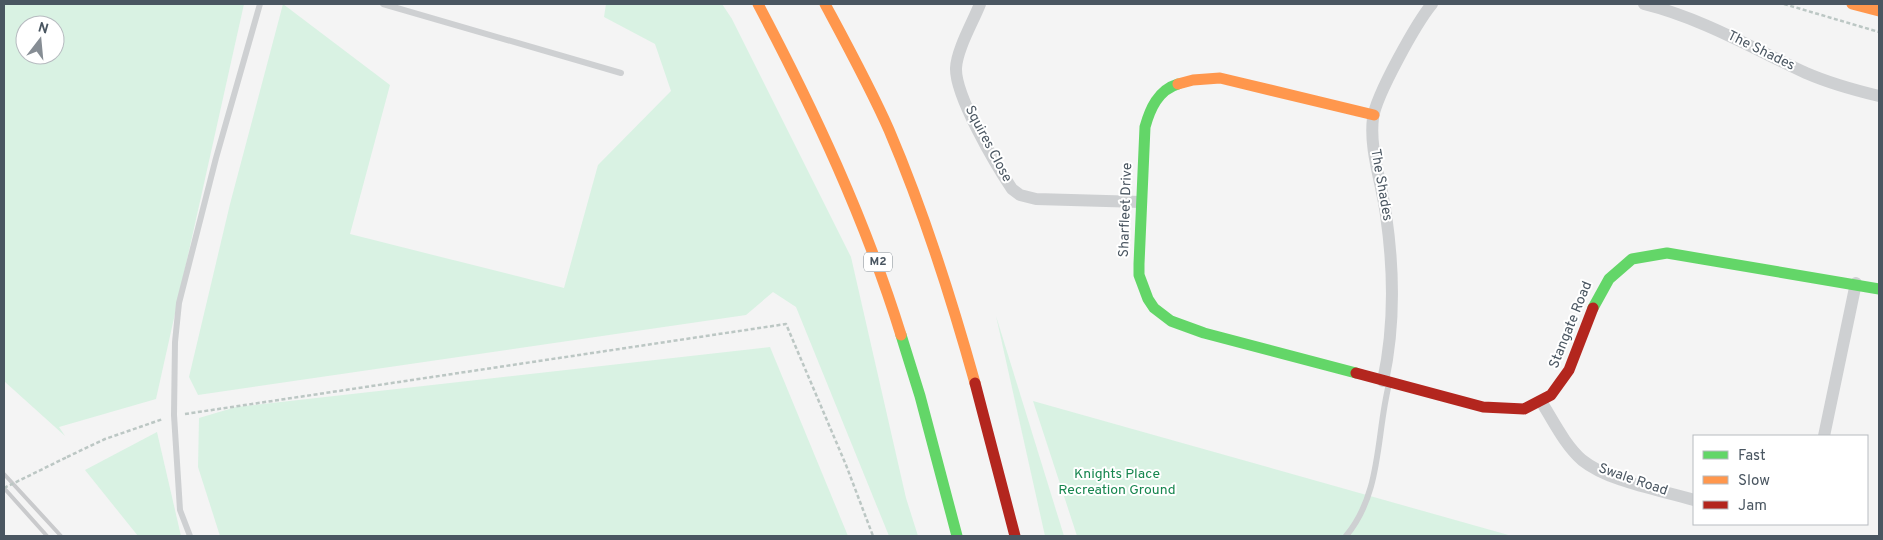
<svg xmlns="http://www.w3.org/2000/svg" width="1883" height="540" font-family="Overpass,sans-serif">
<rect width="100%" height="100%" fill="#f4f4f4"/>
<g fill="#d9f2e3" fill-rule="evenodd">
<path d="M 4,4 L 244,4 L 156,399 L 59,427 L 65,436 L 4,381 ZM 25,25 L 55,25 L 55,55 L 25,55 Z"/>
<polygon points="283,4 390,85 350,234 564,288 598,165 671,91 655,44 604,17 606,4 722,4 732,19 851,257 906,498 918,536 889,536 796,307 773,292 746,315 198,395 189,377 230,204"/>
<polygon points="996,316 1064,536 1045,536"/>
<polygon points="770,347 848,536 220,536 198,467 199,418 236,407"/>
<polygon points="1033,401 1512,536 1077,536"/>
<polygon points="157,432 181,536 138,536 85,470"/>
</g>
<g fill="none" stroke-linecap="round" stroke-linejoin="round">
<g stroke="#bcc7c4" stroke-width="2.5" stroke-dasharray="4 2.5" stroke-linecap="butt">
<polyline points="1784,4 1879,32"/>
<polyline points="185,414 786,324 846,465 873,536"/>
<polyline points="67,457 105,439 163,419"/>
</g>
<g stroke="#ced0d2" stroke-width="6">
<polyline points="383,4 621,73"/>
<polyline points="190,536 180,510 174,415 175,342 179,303 216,158 260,4"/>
<path d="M 1346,536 C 1382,493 1376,435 1389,384"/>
</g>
<g stroke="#ced0d2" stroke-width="12">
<path d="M 980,4 C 973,22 957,49 956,68 C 955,96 996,165 1012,189 L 1020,195 L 1036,199 L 1141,202"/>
<path d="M 1644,4 C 1701,18 1752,48 1806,73 C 1829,83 1854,90 1879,96"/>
<path d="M 1383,381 C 1395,326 1394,270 1386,215 C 1382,183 1369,150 1373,118 C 1376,95 1417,22 1432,4"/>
<path d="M 1542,403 C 1554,422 1565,445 1582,460 C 1609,482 1661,490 1694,500"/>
<polyline points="1824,436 1856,283"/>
</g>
<g stroke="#63d668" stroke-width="11">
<path d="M 1178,84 C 1158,90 1150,109 1145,127 L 1139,264 L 1139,275 L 1148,299 L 1154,308 L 1171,321 L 1204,333 L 1356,373"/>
<polyline points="1593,308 1609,279 1632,259 1667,253 1879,289"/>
<polyline points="901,335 920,396 957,536"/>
</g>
<g stroke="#ff974d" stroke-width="11">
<path d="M 758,4 C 814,110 865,219 901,335"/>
<path d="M 825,4 C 847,45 870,87 889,130 C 924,212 951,297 975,383"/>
<polyline points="1852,4 1879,11"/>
<polyline points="1178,84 1193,80 1220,78 1374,115"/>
</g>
<g stroke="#b3261e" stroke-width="11">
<polyline points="1356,373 1483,407 1524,409 1551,395 1569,370 1593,308"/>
<polyline points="975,383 1015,536"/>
</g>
<g stroke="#c9cacc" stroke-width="4">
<polyline points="4,474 61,536"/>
<polyline points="4,488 47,536"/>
</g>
<polyline stroke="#bcc7c4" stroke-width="2.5" stroke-dasharray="4 2.5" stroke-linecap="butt" points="4,488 67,457"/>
</g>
<g text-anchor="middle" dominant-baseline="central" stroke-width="4" stroke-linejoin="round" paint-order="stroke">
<rect fill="#fff" stroke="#808990" stroke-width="1" x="864" y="252.5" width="28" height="19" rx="4"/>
<g font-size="12" font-weight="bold" fill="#4a5661">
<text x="878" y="262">M2</text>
</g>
<g font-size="14" fill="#4a5661" stroke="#fff">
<text transform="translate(1761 51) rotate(26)">The Shades</text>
<text transform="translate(988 144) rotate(62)">Squires Close</text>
<text transform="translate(1381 185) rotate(80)">The Shades</text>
<text transform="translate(1126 210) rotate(-88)">Sharfleet Drive</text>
<text transform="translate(1571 325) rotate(-68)">Stangate Road</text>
<text transform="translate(1633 480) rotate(19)">Swale Road</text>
</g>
<g font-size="14" fill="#17864f" stroke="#fff">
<text x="1117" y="474">Knights Place<tspan x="1117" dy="16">Recreation Ground</tspan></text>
</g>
</g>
<rect width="1883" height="540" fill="none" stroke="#4a5661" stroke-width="10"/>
<rect x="1693" y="435" width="175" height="90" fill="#ffffff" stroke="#b7bbc0"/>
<rect x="1703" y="451" width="25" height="8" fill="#63d668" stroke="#b7bbc0"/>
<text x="1738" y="460" font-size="15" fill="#4a5661">Fast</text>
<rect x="1703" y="476" width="25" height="8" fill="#ff974d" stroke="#b7bbc0"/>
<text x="1738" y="485" font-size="15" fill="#4a5661">Slow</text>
<rect x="1703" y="501" width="25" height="8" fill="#b3261e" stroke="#b7bbc0"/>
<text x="1738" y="510" font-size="15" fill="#4a5661">Jam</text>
<g transform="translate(40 40) rotate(16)"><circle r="24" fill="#ffffff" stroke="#b7bbc0"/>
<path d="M0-4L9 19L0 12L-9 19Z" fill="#868d94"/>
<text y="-8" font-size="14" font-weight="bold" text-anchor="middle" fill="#4a5661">N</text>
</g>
</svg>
